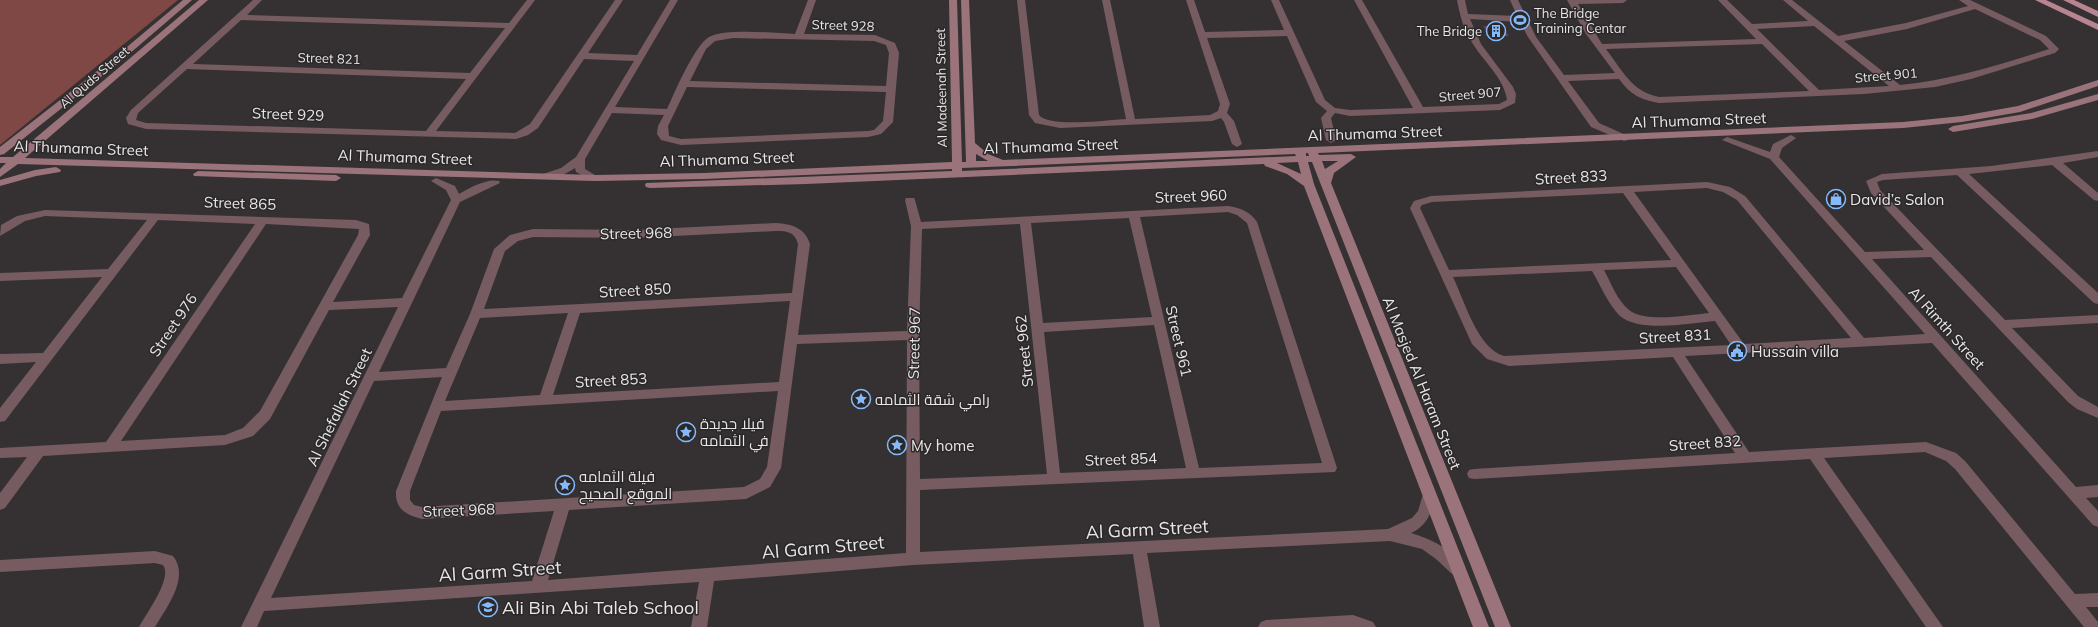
<svg xmlns="http://www.w3.org/2000/svg" width="2098" height="627" font-family="Mulish,Cairo,sans-serif">
<rect width="100%" height="100%" fill="#353133"/>
<polygon fill="#7f4845" points="0,0 178,0 0,145"/>
<polygon fill="#623c61" points="1502,25 1509,36 1490,37 1483,26"/>
<g fill="none" stroke-linecap="round" stroke-linejoin="round">
<g fill="#765c61" fill-rule="evenodd">
<path d="M 253,0 L 262,0 L 247,15 L 509,23 L 527,0 L 535,0 L 436,131 L 515,133 L 530,124 L 615,0 L 623,0 L 588,53 L 637,55 L 670,0 L 678,0 L 615,107 L 667,109 C 675,92 694,46 709,37 C 725,28 775,33 795,34 L 808,0 L 816,0 L 804,34 L 875,35 L 895,43 L 899,53 L 893,122 L 881,134 L 868,137 L 681,145 L 661,140 L 657,134 L 658,126 L 664,115 L 612,113 L 585,159 L 585,169 L 600,178 L 599,180 L 591,180 L 576,172 L 575,168 C 567,173 553,181 543,178 L 542,176 L 543,174 L 561,168 L 576,157 L 634,61 L 584,59 L 538,128 L 528,135 L 516,139 L 146,129 L 128,124 L 126,118 L 131,110 ZM 241,20 L 505,28 L 470,73 L 193,64 ZM 733,38 L 874,41 L 886,45 L 889,53 L 886,86 L 690,81 L 706,49 L 715,41 ZM 187,69 L 466,79 L 426,131 L 146,123 L 136,120 L 138,113 ZM 687,87 L 886,92 L 883,121 L 874,130 L 868,131 L 681,139 L 669,136 L 668,126 Z"/>
<path d="M 1017,0 L 1025,0 L 1039,115 C 1049,128 1108,120 1126,119 L 1102,0 L 1110,0 L 1135,119 L 1210,115 L 1218,111 L 1220,104 L 1186,0 L 1194,0 L 1205,32 L 1284,30 L 1271,0 L 1279,0 L 1325,100 L 1335,108 L 1350,110 L 1413,108 L 1354,0 L 1362,0 L 1423,107 L 1499,104 L 1507,100 C 1504,78 1484,62 1473,44 C 1464,31 1460,16 1457,0 L 1465,0 L 1468,14 L 1517,16 L 1510,0 L 1518,0 L 1536,37 L 1564,75 L 1615,73 L 1586,34 L 1567,0 L 1627,0 L 1623,3 L 1578,4 L 1602,44 L 1756,39 L 1718,0 L 1727,0 L 1752,24 L 1808,21 L 1783,0 L 1792,0 L 1838,36 L 1906,23 L 1968,6 L 1959,0 L 1970,0 L 2046,36 L 2059,49 L 2055,53 L 1971,79 L 1935,87 L 1864,94 L 1659,103 C 1639,99 1631,95 1619,79 L 1568,81 L 1599,123 L 1628,136 L 1629,138 L 1628,140 L 1624,141 L 1591,127 L 1528,37 L 1520,22 L 1470,19 L 1481,44 L 1513,87 L 1516,94 L 1515,103 L 1500,110 L 1350,116 L 1335,113 L 1331,118 L 1336,140 L 1331,143 L 1326,140 L 1321,118 L 1327,111 L 1316,102 L 1287,36 L 1207,38 L 1230,104 L 1227,113 L 1234,121 L 1242,144 L 1237,147 L 1232,144 L 1224,122 L 1221,118 L 1212,121 L 1060,128 L 1035,123 L 1029,115 ZM 1975,9 L 2040,40 L 2049,49 C 1999,65 1951,80 1900,85 L 1844,41 L 1907,29 ZM 1814,26 L 1889,86 L 1819,90 L 1757,29 ZM 1762,44 L 1809,91 L 1659,97 C 1632,92 1622,70 1606,49 Z"/>
<path d="M 1791,135 L 1796,138 L 1782,148 L 1779,157 L 1865,252 L 1924,250 L 1871,193 L 1866,181 L 1882,174 L 1991,166 L 2098,151 L 2098,157 L 2063,163 L 2098,193 L 2098,201 L 2094,200 L 2052,165 L 1969,174 L 2098,293 L 2098,304 L 2094,303 L 1957,175 L 1883,180 L 1877,182 L 1880,190 L 2005,320 L 2098,315 L 2098,323 L 2012,328 L 2078,396 L 2098,407 L 2098,418 L 2077,409 L 2068,402 L 1931,257 L 1872,259 L 2076,487 L 2098,485 L 2098,497 L 2086,498 L 2098,511 L 2098,527 L 2093,525 L 1932,343 L 1685,356 L 1749,452 L 1926,442 L 1956,453 L 1965,461 L 2075,594 L 2098,593 L 2098,607 L 2086,607 L 2098,622 L 2098,627 L 2084,627 L 1955,469 L 1946,461 L 1925,452 L 1824,458 L 1943,627 L 1926,627 L 1810,459 L 1474,479 L 1469,478 L 1467,474 L 1469,470 L 1474,469 L 1735,453 L 1673,357 L 1509,366 L 1487,359 L 1472,344 L 1410,208 L 1414,201 L 1431,196 L 1707,182 L 1730,187 L 1745,196 L 1864,338 L 1925,334 L 1770,159 L 1722,140 L 1727,137 L 1770,152 L 1773,144 ZM 1707,188 L 1723,192 L 1737,200 L 1851,338 L 1744,344 L 1634,192 ZM 1623,193 L 1671,260 L 1449,270 L 1420,208 L 1422,205 L 1432,202 ZM 1676,267 L 1709,313 C 1689,315 1645,323 1629,310 C 1617,300 1611,283 1604,270 ZM 1592,271 C 1601,286 1608,304 1620,316 C 1640,333 1690,323 1715,321 L 1731,345 L 1504,356 C 1478,349 1464,300 1453,277 Z"/>
<path d="M 436,178 L 455,186 L 459,194 C 469,188 487,178 499,181 L 500,183 L 460,202 L 379,372 L 446,368 L 470,314 L 494,249 L 510,235 L 533,229 L 635,230 L 776,223 C 792,224 805,228 810,244 L 798,335 L 907,331 L 911,226 L 905,200 L 906,198 L 914,198 L 915,200 L 921,222 L 1228,206 C 1240,208 1250,211 1257,222 L 1337,468 L 1335,472 L 920,490 L 920,552 L 1388,529 L 1412,518 L 1418,511 L 1424,491 L 1429,489 L 1434,491 L 1436,495 C 1432,512 1427,526 1411,533 C 1431,539 1455,550 1464,570 L 1462,574 L 1457,576 L 1452,574 L 1436,559 L 1422,549 L 1390,541 L 1147,553 L 1160,627 L 1144,627 L 1133,554 L 913,565 L 714,581 L 707,627 L 691,627 L 699,582 L 264,611 L 257,627 L 241,627 L 398,307 L 329,310 L 270,419 L 253,436 L 225,445 L 43,456 L 5,508 L 0,510 L 0,493 L 27,457 L 0,458 L 0,448 L 106,442 L 255,224 L 158,220 L 5,421 L 0,422 L 0,408 L 36,362 L 0,364 L 0,354 L 43,353 L 102,277 L 0,281 L 0,273 L 108,269 L 147,220 L 45,216 L 25,221 L 0,236 L 1,225 L 17,216 L 45,210 L 356,220 L 369,224 L 370,235 L 333,302 L 402,298 L 451,200 L 446,190 L 431,181 ZM 1228,212 L 1237,215 L 1247,223 L 1322,463 L 1199,468 L 1140,217 ZM 1129,218 L 1152,317 L 1043,323 L 1031,223 ZM 266,224 L 359,229 L 358,235 L 260,411 L 243,428 L 225,435 L 121,441 ZM 1020,224 L 1047,474 L 920,479 L 919,335 L 922,229 ZM 776,231 C 787,231 795,232 798,244 L 792,293 L 484,309 L 505,251 L 518,241 L 533,237 L 635,238 ZM 790,301 L 779,382 L 553,395 L 580,313 ZM 568,313 L 540,395 L 445,401 L 480,318 ZM 1154,325 L 1186,468 L 1060,473 L 1044,332 ZM 907,340 L 906,553 L 548,580 L 569,510 L 746,499 L 770,487 L 781,468 L 797,344 ZM 442,377 L 396,491 C 395,509 406,515 422,519 L 554,511 L 532,581 L 271,598 L 374,381 ZM 778,391 L 767,467 L 760,479 L 744,487 L 422,507 L 414,505 L 410,500 L 410,491 L 441,411 Z"/>
<path d="M 155,551 L 173,556 C 190,577 167,607 155,627 L 139,627 C 146,614 173,578 163,565 L 155,563 L 0,572 L 0,560 Z"/>
<polygon points="1353,615 1373,622 1376,627 1258,627 1261,622 1266,620"/>
</g>
<g fill="#9b737b" fill-rule="evenodd">
<polygon points="183,0 192,0 121,61 4,154 0,155 0,147 115,57"/>
<path d="M 199,0 L 208,0 L 25,158 L 595,175 L 704,173 L 952,162 L 949,0 L 957,0 L 962,162 L 966,162 L 961,0 L 969,0 L 975,143 L 988,154 L 1003,160 L 1903,122 L 1962,116 L 2018,106 L 2098,80 L 2098,86 L 2020,112 L 1962,122 L 1903,128 L 1318,153 L 1319,155 L 1351,154 L 1356,157 L 1334,173 L 1331,183 L 1511,627 L 1495,627 L 1312,162 L 1308,162 L 1314,184 L 1489,627 L 1473,627 L 1304,186 L 1287,174 L 1265,166 L 1264,164 L 806,184 L 650,188 L 646,187 L 645,185 L 646,183 L 952,171 L 952,169 L 704,179 L 595,181 L 18,164 L 0,177 L 0,169 L 6,163 L 0,163 L 0,157 L 13,157 ZM 1306,153 L 1308,153 L 1309,156 L 1306,156 ZM 976,154 L 988,161 L 976,161 ZM 1295,154 L 1296,156 L 962,171 L 962,168 ZM 1322,161 L 1338,161 L 1325,169 ZM 1298,162 L 1301,174 L 1277,163 Z"/>
<polygon points="2098,94 2098,100 2032,119 1953,132 1948,129 1953,126 2031,113"/>
<polygon points="56,167 61,170 60,172 36,176 0,186 0,180 35,170"/>
<polygon points="198,171 336,175 341,178 336,181 194,176 193,174"/>
</g>
<g fill="#b7848f" fill-rule="evenodd">
<polygon points="2035,0 2046,0 2098,24 2098,30"/>
<polygon points="2063,0 2074,0 2098,11 2098,17"/>
</g>
</g>
<defs>
<g id="stadium-ring" transform="scale(1)"><circle r="9.5" fill="#2b2829" stroke="#85bbfb" stroke-width="1.5"/><path d="M0-5a6.5 5 0 1 0 0 10a6.5 5 0 1 0 0-10ZM-3.5-1.8h7v3.6h-7Z" fill="#85bbfb"/></g>
<g id="building-ring" transform="scale(1)"><circle r="9.5" fill="#2b2829" stroke="#85bbfb" stroke-width="1.5"/><path d="M-4-6H4V6H1V3H-1V6H-4ZM-2.5-4.3h1.7v1.8h-1.7ZM.8-4.3h1.7v1.8H.8ZM-2.5-1h1.7V.8h-1.7ZM.8-1h1.7V.8H.8Z" fill="#85bbfb"/></g>
<g id="shop-ring" transform="scale(1)"><circle r="9.5" fill="#2b2829" stroke="#85bbfb" stroke-width="1.5"/><path d="M-5-2.5h2.3a2.7 3.5 0 0 1 5.4 0H5L5.5 6h-11ZM-1.5-2.5h3a1.5 2.3 0 0 0-3 0Z" fill="#85bbfb"/></g>
<g id="civic-ring" transform="scale(1)"><circle r="9.5" fill="#2b2829" stroke="#85bbfb" stroke-width="1.5"/><path d="M-.6-6.5H3V-4.5H.6V-3L4-1V1h2V6H-6V1h2V-1L-.6-3ZM-1.2 2.5V6h2.4V2.5Z" fill="#85bbfb"/></g>
<g id="sight-ring" transform="scale(1)"><circle r="9.5" fill="#2b2829" stroke="#85bbfb" stroke-width="1.5"/><path d="M0-6L1.8-2.2L6-1.7L2.9 1.2L3.7 5.4L0 3.3L-3.7 5.4L-2.9 1.2L-6-1.7L-1.8-2.2Z" fill="#85bbfb"/></g>
<g id="school-ring" transform="scale(1)"><circle r="9.5" fill="#2b2829" stroke="#85bbfb" stroke-width="1.5"/><path d="M0-5L7-2L0 1L-7-2ZM-4 1L0 2.5L4 1V4Q0 6-4 4Z" fill="#85bbfb"/></g>
</defs>
<g fill-rule="evenodd">
<use href="#stadium-ring" x="1520" y="20"/>
<use href="#building-ring" x="1496" y="31"/>
<use href="#shop-ring" x="1836" y="199"/>
<use href="#civic-ring" x="1737" y="351"/>
<use href="#sight-ring" x="861" y="399"/>
<use href="#sight-ring" x="686" y="432"/>
<use href="#sight-ring" x="897" y="445"/>
<use href="#sight-ring" x="565" y="485"/>
<use href="#school-ring" x="488" y="607"/>
</g>
<g text-anchor="middle" dominant-baseline="central" stroke-width="3" stroke-linejoin="round" paint-order="stroke">
<g font-size="13" fill="#e8e6e7" stroke="#2b2829" text-anchor="start">
<text x="1534" y="13">The Bridge<tspan x="1534" dy="15">Training Centar</tspan></text>
<text x="1482" y="31" text-anchor="end">The Bridge</text>
</g>
<g font-size="13" fill="#e8e6e7" stroke="#2b2829">
<text transform="translate(843 25) rotate(2)">Street 928</text>
<text transform="translate(329 58) rotate(2)">Street 821</text>
<text transform="translate(1886 75) rotate(-5)">Street 901</text>
<text transform="translate(94 77) rotate(-41)">Al Quds Street</text>
<text transform="translate(941 88) rotate(-91)">Al Madeenah Street</text>
<text transform="translate(1470 94) rotate(-5)">Street 907</text>
</g>
<g font-size="15" fill="#e8e6e7" stroke="#2b2829">
<text transform="translate(288 114) rotate(2)">Street 929</text>
<text transform="translate(1699 120) rotate(-2)">Al Thumama Street</text>
<text transform="translate(1375 133) rotate(-2)">Al Thumama Street</text>
<text transform="translate(1051 146) rotate(-2)">Al Thumama Street</text>
<text transform="translate(81 148) rotate(2)">Al Thumama Street</text>
<text transform="translate(405 157) rotate(2)">Al Thumama Street</text>
<text transform="translate(727 159) rotate(-2)">Al Thumama Street</text>
<text transform="translate(1571 177) rotate(-3)">Street 833</text>
<text transform="translate(1191 196) rotate(-2)">Street 960</text>
<text transform="translate(240 203) rotate(2)">Street 865</text>
<text transform="translate(636 233) rotate(-1)">Street 968</text>
<text transform="translate(635 290) rotate(-3)">Street 850</text>
<text transform="translate(173 325) rotate(-56)">Street 976</text>
<text transform="translate(1947 328) rotate(48)">Al Rimth Street</text>
<text transform="translate(1675 336) rotate(-3)">Street 831</text>
<text transform="translate(1179 341) rotate(77)">Street 961</text>
<text transform="translate(914 343) rotate(-89)">Street 967</text>
<text transform="translate(1024 351) rotate(-96)">Street 962</text>
<text transform="translate(611 380) rotate(-3)">Street 853</text>
<text transform="translate(1422 383) rotate(68)">Al Masjed Al Haram Street</text>
<text transform="translate(339 407) rotate(-64)">Al Shefallah Street</text>
<text transform="translate(1705 443) rotate(-4)">Street 832</text>
<text transform="translate(1121 459) rotate(-2)">Street 854</text>
<text transform="translate(459 510) rotate(-2)">Street 968</text>
</g>
<g font-size="15" fill="#e8e6e7" stroke="#2b2829" text-anchor="start">
<text x="1850" y="199">David’s Salon</text>
<text x="1751" y="351">Hussain villa</text>
<text x="875" y="399">رامي شقة الثمامه</text>
<text x="700" y="423">فيلا جديدة<tspan x="700" dy="17">في الثمامه</tspan></text>
<text x="911" y="445">My home</text>
<text x="579" y="476">فيلة الثمامه<tspan x="579" dy="17">الموقع الصحيح</tspan></text>
</g>
<g font-size="18" fill="#e8e6e7" stroke="#2b2829">
<text transform="translate(1147 529) rotate(-3)">Al Garm Street</text>
<text transform="translate(823 547) rotate(-5)">Al Garm Street</text>
<text transform="translate(500 571) rotate(-4)">Al Garm Street</text>
</g>
<g font-size="18" fill="#e8e6e7" stroke="#2b2829" text-anchor="start">
<text x="502" y="607">Ali Bin Abi Taleb School</text>
</g>
</g>
</svg>
